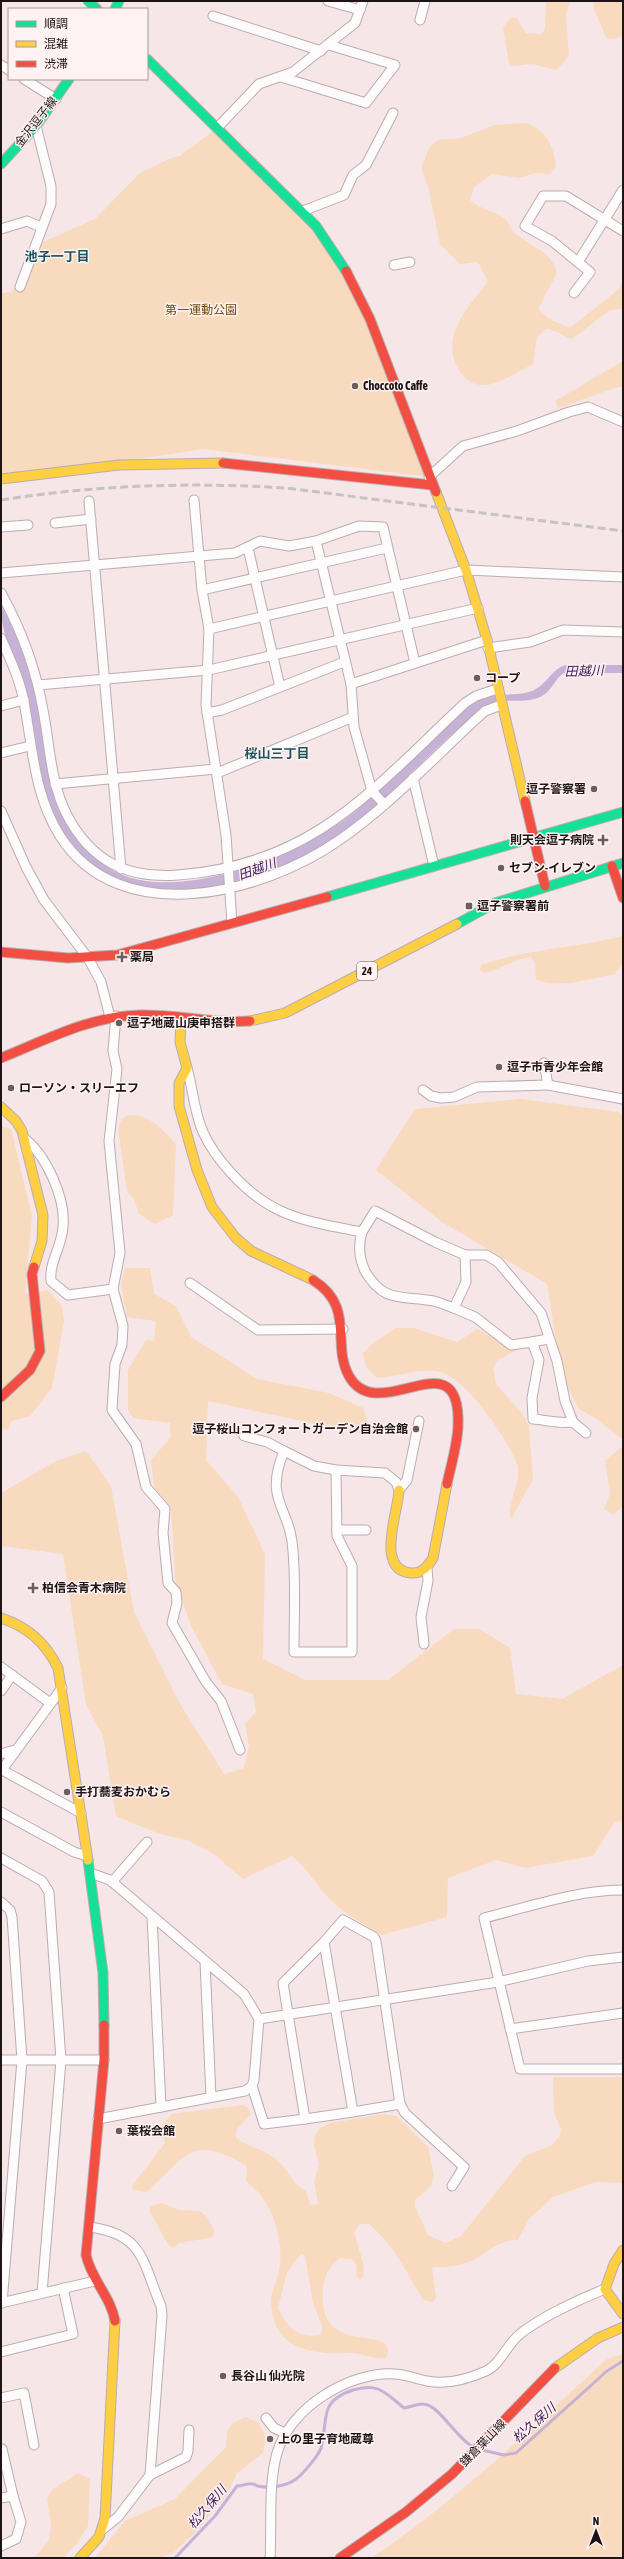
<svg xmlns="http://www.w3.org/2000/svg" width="624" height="2559" font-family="'Asap Condensed','Noto Sans JP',sans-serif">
<rect width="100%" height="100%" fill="#f7e6e8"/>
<g fill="#f8dabe" fill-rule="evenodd">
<polygon points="546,1 570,1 566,15 569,56 557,70 532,64 513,66 509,64 503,28 510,18 517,18 526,33 542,34 545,28"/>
<polygon points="593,1 623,1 623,37 610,39 606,37 594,10"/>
<path d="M 526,123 C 547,131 554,147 556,167 L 550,174 L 536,173 L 519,178 L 492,174 L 474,187 L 470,200 C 480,210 495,210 505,219 C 509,223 511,230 516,234 C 531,247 552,251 557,273 L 538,309 L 549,319 L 570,328 L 619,289 L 623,280 L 623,309 L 610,310 L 572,339 C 562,336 557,330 546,329 L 537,337 L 533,364 C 520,371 506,380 492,384 C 482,387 470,384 464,377 C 435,342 466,309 488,282 L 478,262 L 460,264 L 440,244 L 428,186 L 421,168 L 429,148 L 438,140 L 461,138 L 495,125 Z"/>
<polygon points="217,128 303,211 370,319 429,477 203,449 1,480 1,294 12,291 34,246 95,219 140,173 169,159 180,156"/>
<path d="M 623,361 L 623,386 C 600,392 581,401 558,408 L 555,401 Z"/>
<path d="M 623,936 L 623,964 L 615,974 C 592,978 558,990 536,979 L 535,963 L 531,957 C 513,959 501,970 484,973 L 480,970 L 481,965 C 527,949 576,948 623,936 Z"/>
<polygon points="521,1099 619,1112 623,1115 623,1440 598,1420 579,1409 562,1377 547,1284 442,1222 376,1170 415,1109"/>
<path d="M 127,1115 C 150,1114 161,1128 176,1144 L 173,1215 L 155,1224 L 139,1214 L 134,1199 L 127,1191 L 118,1130 L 120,1122 Z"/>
<polygon points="1,1126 11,1129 32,1216 25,1294 47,1290 62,1306 64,1321 52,1388 30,1416 12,1421 8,1430 1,1429"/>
<path d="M 125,1268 L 150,1268 L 154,1294 L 176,1306 L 191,1337 L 257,1379 L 329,1393 L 363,1408 L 373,1436 L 208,1401 L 206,1460 L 238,1497 L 265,1554 L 263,1659 L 305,1680 L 388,1680 L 454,1629 L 480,1629 L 510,1648 L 516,1694 L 562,1699 L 623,1665 L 623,1821 L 615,1822 L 593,1856 L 525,1868 L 496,1860 L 448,1878 L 447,1917 L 382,1935 C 363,1923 338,1911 324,1893 C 312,1879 307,1868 292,1856 L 243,1879 L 214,1854 L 187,1840 L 160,1834 L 116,1816 L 103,1736 L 86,1705 L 63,1554 L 1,1546 L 1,1493 L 56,1461 L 86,1451 L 111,1486 L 134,1612 L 180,1704 L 224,1774 L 244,1768 L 249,1746 L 245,1724 L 256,1712 L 253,1694 L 222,1684 L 191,1626 L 175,1579 L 171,1507 L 154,1487 L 151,1460 L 171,1437 L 170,1423 L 133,1418 L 128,1410 L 128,1370 L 146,1340 L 154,1341 L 156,1321 L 127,1317 L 121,1285 Z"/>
<path d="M 395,1328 L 414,1328 L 457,1342 L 477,1329 L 517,1350 L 498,1360 L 493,1368 L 496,1384 L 522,1413 L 529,1426 L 533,1479 L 511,1520 C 506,1502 522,1484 517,1464 C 509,1440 465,1377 440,1372 C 420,1367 397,1377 377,1378 L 366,1367 L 363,1353 L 373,1343 Z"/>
<polygon points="623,1446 623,1506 613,1515 604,1509 610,1494 605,1461"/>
<path d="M 553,2077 L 623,2077 L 623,2183 L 596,2182 L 553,2197 L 529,2219 L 518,2240 C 499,2239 487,2254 471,2261 C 458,2267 445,2267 432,2267 L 436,2298 L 432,2302 L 423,2300 C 407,2273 394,2245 369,2224 L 360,2224 L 354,2232 L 364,2266 L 363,2277 L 360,2279 L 357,2277 L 356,2264 L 352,2259 L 340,2258 C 337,2261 332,2265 329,2269 C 319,2287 319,2320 339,2331 C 353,2339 373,2336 386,2344 L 388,2351 L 386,2358 C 372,2360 361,2352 347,2353 C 309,2355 272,2348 271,2301 C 271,2290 277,2282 279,2271 C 285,2240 272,2200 246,2181 L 247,2166 C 191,2134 188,2154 147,2192 L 133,2190 L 132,2186 L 165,2143 L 164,2138 L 158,2132 L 160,2126 L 172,2114 L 243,2105 L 248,2107 L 251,2114 L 236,2130 L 236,2138 C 250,2148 268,2150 280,2163 C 289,2172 294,2185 306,2191 L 310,2205 L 318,2204 L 314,2181 L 319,2165 L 314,2145 L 315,2135 L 320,2128 L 331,2123 L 383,2114 L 396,2116 L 428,2147 L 434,2176 L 431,2186 L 415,2200 L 415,2206 L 428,2235 L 446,2243 L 461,2236 L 525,2156 L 552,2145 L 559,2137 L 561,2130 L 554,2112 ZM 301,2254 L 305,2256 L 313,2303 L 323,2328 L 320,2335 C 298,2339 286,2327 278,2308 L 287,2272 Z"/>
<polygon points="162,2203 179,2210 200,2211 207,2217 214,2230 213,2237 180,2243 174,2247 169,2246 149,2210 151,2206"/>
<path d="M 623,2354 L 623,2558 L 371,2558 C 457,2501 531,2428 607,2359 Z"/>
<polygon points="246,2417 259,2423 266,2438 263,2453 237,2473 228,2493 194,2534 173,2553 159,2558 95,2558 125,2521 175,2499 226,2447 227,2432 233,2423"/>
<polygon points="78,2473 90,2479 88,2526 77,2543 63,2558 34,2558 49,2540 51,2526 47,2498 53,2489"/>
</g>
<path fill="#c6b1d7" d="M 1,605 C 16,633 30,667 37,699 C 45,736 44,775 59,810 C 70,832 92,859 114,871 C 176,905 298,855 349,816 C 394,781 433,731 478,699 C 497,692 515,697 532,691 C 547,685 551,669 566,665 L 623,665 L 623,673 L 564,673 C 554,679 552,692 540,697 C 522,705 504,696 486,706 C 436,744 395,794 344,832 C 271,884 130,928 67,840 C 47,813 42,781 35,749 C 28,720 23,690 15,662 C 8,638 1,632 1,605 Z"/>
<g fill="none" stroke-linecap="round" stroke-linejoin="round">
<g stroke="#c6b1d7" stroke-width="3">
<polyline points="482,2450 504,2455 516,2453 607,2371 623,2361"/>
<path d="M 175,2558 L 215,2516 L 237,2486 C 242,2486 248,2483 252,2484 C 255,2484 255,2485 258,2486 C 269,2489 287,2486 296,2479 C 302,2475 319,2455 321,2448 C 329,2420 317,2402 353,2390 C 379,2382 385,2393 404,2408 C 410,2407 417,2404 423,2404 C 439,2404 457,2440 475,2448"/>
</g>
<g stroke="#baadaf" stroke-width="11">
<g id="street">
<polyline points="328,1 360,10"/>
<polyline points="213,16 321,51"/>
<polyline points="420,20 425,1"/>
<polyline points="1,65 9,70"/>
<polyline points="281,77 366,103 395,65 329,45"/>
<polyline points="24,79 56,99"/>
<polyline points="217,128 259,84 293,72 355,23 363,1"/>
<polyline points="303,211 344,195 353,175 366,165 393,113"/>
<polyline points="1,229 27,221 41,227"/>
<polyline points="578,262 623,190"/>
<polyline points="394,265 410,262"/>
<polyline points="20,287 51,204 51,186 36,126"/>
<polyline points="574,293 590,272 552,241 525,226 543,196 566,196 623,231"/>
<polyline points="429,477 463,446 517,431 569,412 588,407 623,422"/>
<polyline points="194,500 202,590 209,629 206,705 226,835 232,923"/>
<polyline points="89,501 121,869"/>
<polyline points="55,523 91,519"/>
<polyline points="1,527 28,525"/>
<polyline points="316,541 351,684 354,727 372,791 384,804"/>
<polyline points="248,548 280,687"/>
<polyline points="1,573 235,553 260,541 289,546 316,541 359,526 383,527 415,663"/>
<polyline points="202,590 387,548"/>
<path d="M 1,593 C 21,629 36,670 43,710 C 50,745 50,782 67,815 C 91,861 127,879 178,875 C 313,865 373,789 465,703 L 476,696 L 497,689"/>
<polyline points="209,629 466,570 623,577"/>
<path d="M 1,638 C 10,659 20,680 24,702 C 33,749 34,795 60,836 C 120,930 261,894 338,841 C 392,804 437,754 485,711 L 501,705"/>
<polyline points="488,648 530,642 563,630 623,632"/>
<polyline points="351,684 487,640"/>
<polyline points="38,685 209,670 478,608"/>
<polyline points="1,706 24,700"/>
<polyline points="207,713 222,710 344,662"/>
<polyline points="1,753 30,746"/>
<polyline points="217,773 353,717"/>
<polyline points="413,778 434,866"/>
<polyline points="55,784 216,769"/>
<polyline points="1,811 26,867 44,900 88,958 101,982 110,1017"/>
<polyline points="116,1016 113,1051 117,1069 109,1141 120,1253 113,1289 123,1326 122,1345 115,1364 112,1410 136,1444 146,1487 165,1509 163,1533 168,1583 176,1592 177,1603 172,1623 206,1682 221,1701 240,1750"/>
<polyline points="544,1063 548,1085 623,1099"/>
<path d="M 187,1068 C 193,1089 194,1112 203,1132 C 210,1148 221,1162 232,1174 C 272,1218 307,1221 362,1232 L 375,1211 L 435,1242 L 465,1255 L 486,1255 L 498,1262 L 541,1313 L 557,1361 L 565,1401 L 573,1422 L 586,1433"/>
<polyline points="423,1090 431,1096 441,1098 454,1097 477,1087 548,1085"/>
<path d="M 24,1138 C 46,1155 66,1198 63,1227 C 62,1246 49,1262 51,1281 L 68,1295 L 113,1289"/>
<path d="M 362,1232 C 358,1245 359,1258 365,1271 C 384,1304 402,1295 434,1301 C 441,1303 448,1306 454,1308 L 466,1282 L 465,1255"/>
<polyline points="190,1283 258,1330 343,1329"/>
<polyline points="454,1308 475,1317 511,1345 532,1342"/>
<path d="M 548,1339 L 532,1342 L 539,1360 L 532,1398 L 533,1419 C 547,1420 558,1424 573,1422"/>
<path d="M 244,1436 L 267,1442 L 284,1451 C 263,1502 291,1507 293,1551 C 296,1584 294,1618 294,1652 L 352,1652 L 352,1566 L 337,1536 L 336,1470"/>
<polyline points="284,1451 314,1466 336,1470 385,1473 396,1482 399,1490 407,1480 419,1421"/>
<polyline points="337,1530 366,1530"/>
<polyline points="424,1644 421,1617 428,1581 427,1568"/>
<polyline points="1,1667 50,1703"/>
<polyline points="1,1691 12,1675"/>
<polyline points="1,1754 15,1750"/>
<polyline points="2,1770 81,1813"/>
<polyline points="1,1771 62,1688"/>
<polyline points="1,1812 74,1852 87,1856"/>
<polyline points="1,1858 42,1881 49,1892 61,2060 42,2293"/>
<polyline points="90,1873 110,1880 244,1994 259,2019 254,2080 252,2086 245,2091 98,2119"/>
<polyline points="112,1882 147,1842"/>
<path d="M 623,1890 C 576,1890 529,1907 484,1918 L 520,2069 L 623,2069"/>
<polyline points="1,1902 10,1910 12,1917 22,2060 2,2303"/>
<polyline points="152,1916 161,2107"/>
<polyline points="324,1942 343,1920 374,1937 376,1941 400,2104 353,2112 324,1942 283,1983 305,2119 353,2112"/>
<polyline points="205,1961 211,2097"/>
<polyline points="259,2019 498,1982 588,1961 623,1957"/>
<polyline points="510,2029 623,2013"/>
<polyline points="1,2060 104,2060"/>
<polyline points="252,2086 264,2124 305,2119"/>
<polyline points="400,2104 405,2113 464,2167 452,2186"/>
<path d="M 89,2227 C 144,2234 142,2261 161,2306 L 162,2315 L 150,2475 L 118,2517 L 103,2529"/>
<polyline points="1,2303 95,2281"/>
<polyline points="1,2352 73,2334 63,2288"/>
<polyline points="1,2398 24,2393 34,2445"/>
<polyline points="266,2418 274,2428 285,2433"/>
<polyline points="2,2449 13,2496"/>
<polyline points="150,2475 186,2457 188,2451 189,2430"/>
<polyline points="1,2498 13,2496 21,2522 16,2539 1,2546"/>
<path d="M 270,2558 C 272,2524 268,2485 277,2453 C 290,2408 349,2371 395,2374 C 405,2374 416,2379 427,2381 C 446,2385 468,2379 486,2371 C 501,2364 507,2344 520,2334 C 541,2317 580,2299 605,2289"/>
</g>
</g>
<g stroke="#baadaf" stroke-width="11">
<g id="fast">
<polyline points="88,1 97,9"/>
<polyline points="115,9 119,1"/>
<polyline points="147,59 316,226 346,271"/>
<polyline points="1,164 36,126 69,79"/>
<polyline points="327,897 623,812"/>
<polyline points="457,924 495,903 623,863"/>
<polyline points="88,1860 103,1973 104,2025"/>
</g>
</g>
<g stroke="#baadaf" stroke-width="11">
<g id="slow">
<polyline points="1,479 119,465 223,463"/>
<polyline points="436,492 466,570 487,640 525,801"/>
<polyline points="181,1018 180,1042 187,1068 179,1083 179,1106 197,1170 212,1207 236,1238 251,1251 313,1280"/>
<polyline points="250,1021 285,1013 457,924"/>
<polyline points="1,1107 16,1121 22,1131 43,1215 42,1241 34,1267"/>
<path d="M 399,1490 C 398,1513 375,1570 411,1573 C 422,1574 428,1566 433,1558 L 447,1484"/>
<path d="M 1,1618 C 28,1627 45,1642 58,1668 L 88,1860"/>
<polyline points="623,2250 614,2264 605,2289 623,2314"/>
<polyline points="555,2368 598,2338 623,2327"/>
<polyline points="80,2558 99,2537 105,2518 115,2321"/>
</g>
</g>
<g stroke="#baadaf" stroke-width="11">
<g id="jam">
<polyline points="346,271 370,319 436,492"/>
<polyline points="223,463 432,485"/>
<polyline points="525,801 545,886"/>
<polyline points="612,866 623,898"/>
<polyline points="1,952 68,958 117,955 327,897"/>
<path d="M 1,1058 C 46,1040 90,1016 140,1015 C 176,1014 214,1024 250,1021"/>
<path d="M 313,1280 C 356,1307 331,1344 349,1376 C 378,1429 462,1333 458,1427 C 457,1446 451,1465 447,1484"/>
<polyline points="1,1397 30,1370 40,1351 32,1274 34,1267"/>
<path d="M 104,2025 L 104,2060 L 86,2255 C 91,2279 111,2297 115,2321"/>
<polyline points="340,2558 406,2512 452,2474 555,2368"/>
</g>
</g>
<use href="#street" stroke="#fefbfc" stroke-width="9"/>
<use href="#fast" stroke="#16e098" stroke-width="9"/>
<use href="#slow" stroke="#ffcf43" stroke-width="9"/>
<use href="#jam" stroke="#f24e42" stroke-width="9"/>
<path stroke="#c7c2c3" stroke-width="3" stroke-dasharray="8 4" stroke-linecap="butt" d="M 1,500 C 96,485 190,482 286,488 L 623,531"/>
</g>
<g fill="#6a5e5f" stroke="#fef2f3" stroke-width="1.5">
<circle cx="355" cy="386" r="4"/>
<circle cx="477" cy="678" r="4"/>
<circle cx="594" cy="789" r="4"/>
<path d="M601 834h4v4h4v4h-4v4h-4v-4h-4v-4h4z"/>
<circle cx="501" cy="868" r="4"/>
<rect x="465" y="902" width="8" height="8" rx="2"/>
<path d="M120 951h4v4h4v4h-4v4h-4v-4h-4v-4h4z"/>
<circle cx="119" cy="1023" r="4"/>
<circle cx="499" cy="1067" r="4"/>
<circle cx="11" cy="1088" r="4"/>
<circle cx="416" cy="1429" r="4"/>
<path d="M31 1582h4v4h4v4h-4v4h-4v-4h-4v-4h4z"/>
<circle cx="67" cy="1792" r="4"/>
<circle cx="119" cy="2131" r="4"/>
<circle cx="223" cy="2376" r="4"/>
<circle cx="270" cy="2439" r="4"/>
</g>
<g text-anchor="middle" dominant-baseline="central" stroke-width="3" stroke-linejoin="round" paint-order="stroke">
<rect fill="#fef2f3" stroke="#615758" stroke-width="1" x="357" y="962" width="20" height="18" rx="3"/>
<g font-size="11" font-weight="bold" fill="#1e1415">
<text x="367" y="971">24</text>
</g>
<g font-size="12" fill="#1e1415" stroke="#fef2f3">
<text transform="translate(36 122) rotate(-52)">金沢逗子線</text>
<text transform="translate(483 2443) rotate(-46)">鎌倉葉山線</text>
</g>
<g font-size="12" fill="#714c0d" stroke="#fef2f3">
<text x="201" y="310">第一運動公園</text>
</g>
<g font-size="12" font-weight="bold" fill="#1e1415" stroke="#fef2f3" text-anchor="start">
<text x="363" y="386">Choccoto Caffe</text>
<text x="485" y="678">コープ</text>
<text x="586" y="789" text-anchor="end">逗子警察署</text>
<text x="594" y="840" text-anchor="end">則天会逗子病院</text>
<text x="509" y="868">セブン-イレブン</text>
<text x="477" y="906">逗子警察署前</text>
<text x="130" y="957">薬局</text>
<text x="127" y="1023">逗子地蔵山庚申搭群</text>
<text x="507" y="1067">逗子市青少年会館</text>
<text x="19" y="1088">ローソン・スリーエフ</text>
<text x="408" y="1429" text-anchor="end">逗子桜山コンフォートガーデン自治会館</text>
<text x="42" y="1588">柏信会青木病院</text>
<text x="75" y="1792">手打蕎麦おかむら</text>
<text x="127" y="2131">葉桜会館</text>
<text x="231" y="2376">長谷山 仙光院</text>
<text x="278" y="2439">上の里子育地蔵尊</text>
</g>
<g font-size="13" font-weight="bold" fill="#1a555c" stroke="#fef2f3">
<text x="57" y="256">池子一丁目</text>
<text x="277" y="753">桜山三丁目</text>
</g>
<g font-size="13" font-style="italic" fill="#3b195a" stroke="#fef2f3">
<text transform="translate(584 671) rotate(-2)">田越川</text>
<text transform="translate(257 869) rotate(-20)">田越川</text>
<text transform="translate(534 2423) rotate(-41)">松久保川</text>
<text transform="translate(207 2507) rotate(-50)">松久保川</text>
</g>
</g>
<rect width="624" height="2559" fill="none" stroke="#1e1415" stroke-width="4"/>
<rect x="8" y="8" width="140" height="72" fill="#fef2f3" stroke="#a4999a"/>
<rect x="16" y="21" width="20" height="6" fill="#16e098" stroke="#a4999a"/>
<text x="44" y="28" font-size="12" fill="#1e1415">順調</text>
<rect x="16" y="41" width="20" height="6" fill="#ffcf43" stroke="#a4999a"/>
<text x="44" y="48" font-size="12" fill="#1e1415">混雑</text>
<rect x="16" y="61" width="20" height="6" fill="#f24e42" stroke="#a4999a"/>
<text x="44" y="68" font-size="12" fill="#1e1415">渋滞</text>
<g transform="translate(596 2531)" stroke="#fef2f3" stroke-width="3" paint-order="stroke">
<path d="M0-3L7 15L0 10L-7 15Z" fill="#1e1415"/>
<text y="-6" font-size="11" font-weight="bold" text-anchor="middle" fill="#1e1415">N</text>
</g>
</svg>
